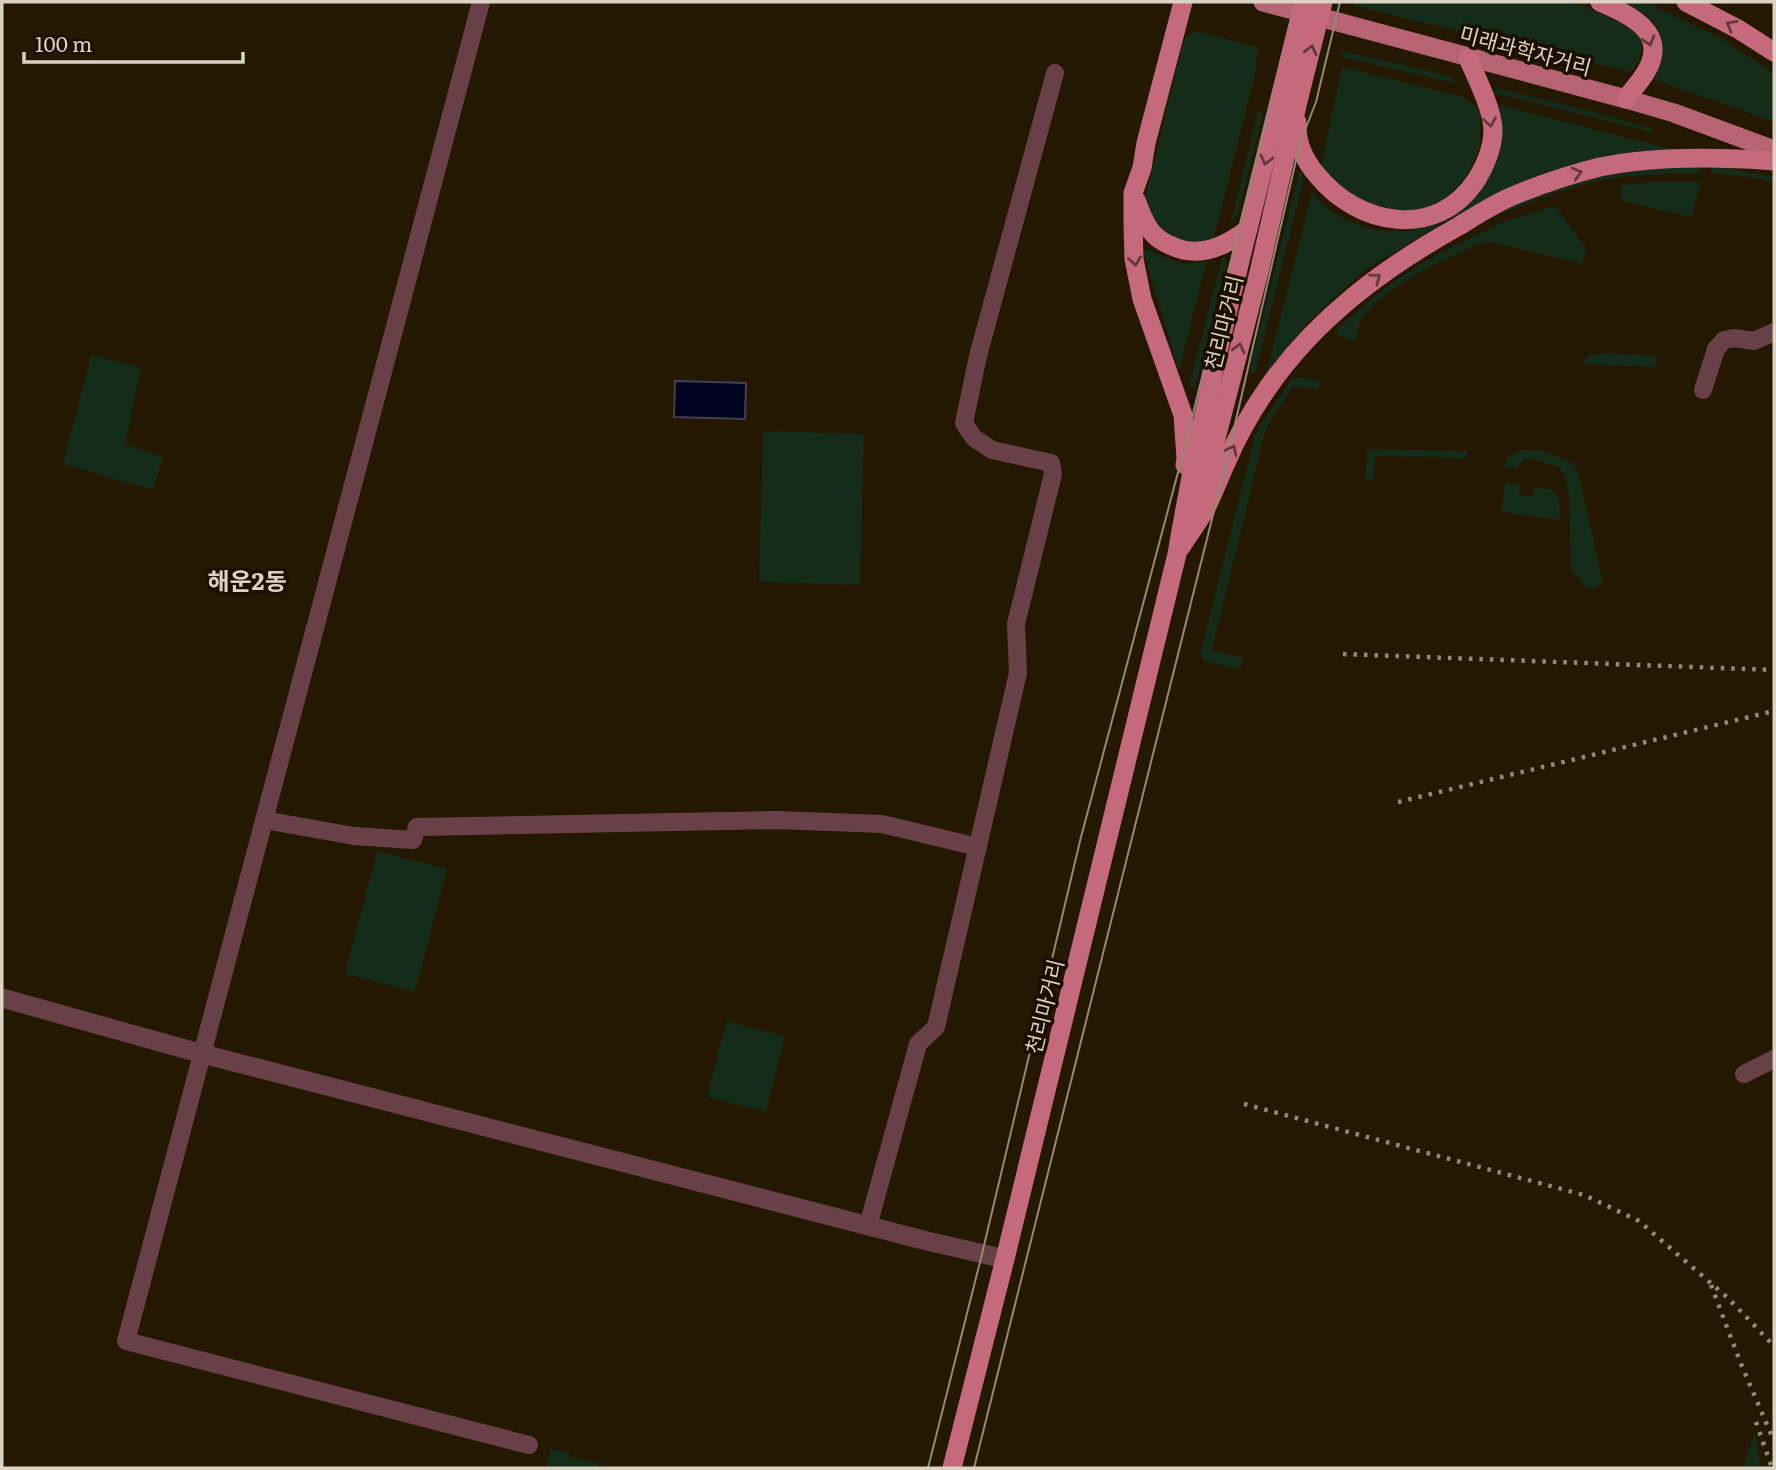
<svg xmlns="http://www.w3.org/2000/svg" width="1776" height="1470" font-family="Literata,'Noto Sans KR',serif">
<rect width="100%" height="100%" fill="#251800"/>
<g fill="#162c1a">
<polygon points="1355,2 1572,2 1620,22 1635,32 1640,39 1642,47 1639,61 1631,72 1354,6"/>
<path d="M 1620,2 L 1645,2 L 1718,37 L 1774,73 L 1774,123 L 1728,105 L 1655,80 C 1667,37 1664,19 1620,2 Z"/>
<polygon points="1197,31 1259,48 1253,82 1214,237 1198,242 1182,242 1168,235 1158,227 1145,198 1182,46 1187,36"/>
<polygon points="1342,51 1439,73 1450,77 1458,84 1341,57"/>
<polygon points="1342,67 1463,97 1476,106 1480,114 1480,142 1477,155 1464,180 1444,199 1432,206 1405,213 1352,201 1321,166"/>
<polygon points="1498,88 1594,112 1653,129 1652,132 1493,93 1495,90"/>
<path d="M 1499,105 L 1675,150 L 1631,153 L 1562,167 L 1507,189 L 1437,226 L 1365,270 L 1308,322 L 1267,371 L 1312,192 C 1317,197 1321,204 1327,208 C 1405,268 1519,206 1499,105 Z"/>
<polygon points="1258,111 1263,112 1238,213 1230,225"/>
<path d="M 1700,167 L 1702,173 C 1667,173 1632,174 1598,181 C 1559,190 1521,206 1483,220 L 1533,196 L 1598,176 L 1650,168 Z"/>
<polygon points="1710,167 1727,168 1774,177 1774,182 1754,178 1712,173"/>
<polygon points="1300,169 1304,179 1255,373 1249,372"/>
<polygon points="1652,182 1701,182 1691,217 1621,201 1622,185"/>
<polygon points="1555,206 1586,248 1583,264 1486,241 1433,265 1399,285 1379,300 1361,318 1356,341 1341,337 1335,331 1387,286 1433,257 1502,222"/>
<polygon points="1146,249 1173,261 1184,264 1206,262 1179,371 1149,271 1144,251"/>
<polygon points="1225,257 1226,260 1225,270 1195,387 1189,386 1222,258"/>
<polygon points="1608,353 1656,356 1656,367 1582,364 1587,358 1587,355"/>
<polygon points="91,355 141,367 125,444 163,457 153,490 63,464"/>
<polygon points="1303,378 1320,381 1318,390 1296,386 1292,388 1271,420 1264,435 1212,650 1243,658 1240,670 1204,661 1200,654 1255,436 1266,416 1289,383 1292,379"/>
<polygon points="763,431 864,434 860,585 759,582"/>
<polygon points="1367,449 1467,451 1467,458 1375,456 1374,479 1366,479"/>
<polygon points="1522,450 1543,451 1573,463 1580,479 1603,582 1593,589 1585,587 1579,577 1571,571 1569,495 1566,479 1559,467 1526,458 1516,469 1503,467 1508,457"/>
<polygon points="1506,483 1519,484 1520,496 1533,496 1535,488 1551,489 1559,497 1560,520 1502,512 1503,496"/>
<polygon points="377,851 447,869 415,992 345,974"/>
<polygon points="726,1021 785,1036 766,1112 707,1097"/>
<polygon points="1755,1433 1761,1468 1742,1468"/>
<polygon points="551,1449 570,1453 569,1457 598,1463 596,1468 546,1468"/>
</g>
<polygon fill="#00031f" stroke="#414150" stroke-width="2" points="675,381 746,383 745,419 674,417"/>
<g fill="none" stroke-linecap="round" stroke-linejoin="round">
<g stroke="#684047" stroke-width="18">
<polyline points="481,2 126,1341 529,1445"/>
<polyline points="1703,390 1716,349 1724,340 1734,338 1754,341 1774,332"/>
<polyline points="264,820 354,836 413,840 417,827 777,820 882,824 978,847"/>
<polyline points="1744,1074 1774,1059"/>
<polyline points="868,1226 918,1044 936,1027 1018,673 1016,624 1053,474 1051,463 992,450 974,438 964,423 978,356 1055,73"/>
</g>
<polyline stroke="#684047" stroke-width="19" points="2,998 203,1054 923,1240 1005,1259"/>
<polyline stroke="#b66373" stroke-width="19" points="1263,2 1626,99 1674,113 1774,150"/>
<g stroke="#c56a7c" stroke-width="19">
<polyline points="1183,2 1146,143 1142,168 1133,193 1133,223 1134,259 1142,299 1183,415 1186,458 1185,465"/>
<path d="M 1600,2 C 1630,15 1669,32 1646,72 C 1640,82 1632,90 1626,99"/>
<polyline points="1686,2 1738,29 1774,52"/>
<path d="M 1297,122 C 1296,141 1304,160 1317,175 C 1358,226 1437,241 1477,179 C 1486,164 1493,147 1493,129 C 1492,108 1476,77 1468,58"/>
<path d="M 1136,200 C 1140,211 1144,221 1150,230 C 1156,238 1164,243 1172,246 C 1199,259 1226,246 1248,229"/>
<polyline points="1195,503 1210,462 1259,272 1299,97"/>
<path d="M 1181,547 C 1190,532 1202,518 1209,502 C 1215,489 1220,476 1226,463 C 1237,437 1251,412 1267,389 C 1316,318 1385,267 1459,226 C 1477,215 1495,203 1515,195 C 1542,184 1571,174 1600,167 C 1653,156 1720,157 1774,161"/>
<path d="M 952,1468 L 1005,1259 L 1177,554 C 1203,398 1244,246 1282,93"/>
</g>
<g stroke="#938976" stroke-width="2">
<polyline points="928,1468 982,1254 1080,841 1185,446 1295,2"/>
<polyline points="974,1468 1226,463 1300,143 1316,102 1340,2"/>
</g>
<g stroke="#938976" stroke-width="4.5" stroke-dasharray="3.5 7" stroke-linecap="butt">
<polyline points="1343,654 1774,670"/>
<polyline points="1398,802 1774,711"/>
<polyline points="1244,1104 1584,1195 1639,1221 1728,1298 1774,1346"/>
<polyline points="1711,1285 1741,1364 1774,1441"/>
<polyline points="1756,1422 1772,1468"/>
</g>
<g stroke="#c56a7c" stroke-width="19">
<polyline points="1282,93 1304,2"/>
<polyline points="1299,97 1323,2"/>
</g>
</g>
<defs><path id="oneway-chevron" d="M-2-3.5L2.5 0L-2 3.5" fill="none" stroke-width="1.6" stroke-linecap="round" stroke-linejoin="round" transform="scale(1.75)"/></defs>
<g stroke="#673838">
<use href="#oneway-chevron" transform="translate(1731 25) rotate(-150)"/>
<use href="#oneway-chevron" transform="translate(1649 41) rotate(74)"/>
<use href="#oneway-chevron" transform="translate(1311 50) rotate(-76)"/>
<use href="#oneway-chevron" transform="translate(1490 122) rotate(81)"/>
<use href="#oneway-chevron" transform="translate(1266 160) rotate(104)"/>
<use href="#oneway-chevron" transform="translate(1577 173) rotate(-15)"/>
<use href="#oneway-chevron" transform="translate(1135 261) rotate(82)"/>
<use href="#oneway-chevron" transform="translate(1376 278) rotate(-36)"/>
<use href="#oneway-chevron" transform="translate(1239 348) rotate(-76)"/>
<use href="#oneway-chevron" transform="translate(1232 450) rotate(-64)"/>
</g>
<g text-anchor="middle" dominant-baseline="central" stroke-width="7" stroke-linejoin="round" paint-order="stroke">
<g font-size="21" fill="#dad2c2" stroke="#1b0f00">
<text transform="translate(1526 49) rotate(15)">미래과학자거리</text>
<text transform="translate(1222 322) rotate(-76)">천리마거리</text>
<text transform="translate(1043 1006) rotate(-76)">천리마거리</text>
</g>
<g font-size="24" font-weight="bold" fill="#dad2c2" stroke="#1b0f00">
<text x="247" y="579">해운2동</text>
</g>
</g>
<rect width="1776" height="1470" fill="none" stroke="#dad2c2" stroke-width="7"/>
<path d="M24 52v10h219v-10" fill="none" stroke="#dad2c2" stroke-width="3.5"/>
<text x="35" y="52" font-size="21" fill="#dad2c2" stroke="#1b0f00" stroke-width="5" paint-order="stroke">100 m</text>
</svg>
